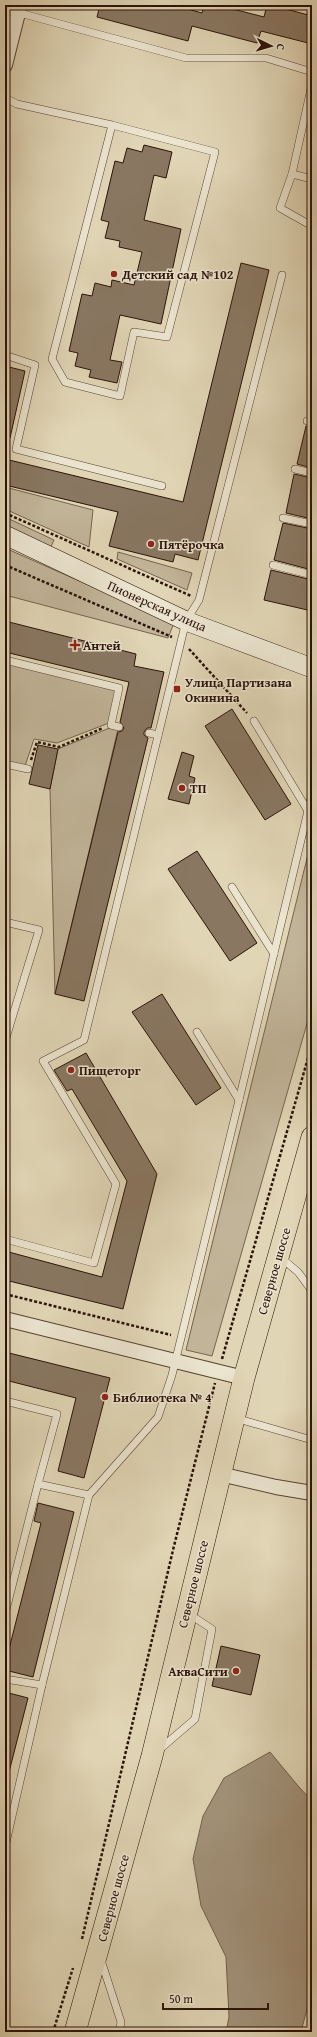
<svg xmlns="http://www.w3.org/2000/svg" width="317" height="2037" font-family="'Gentium Book Plus',serif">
<rect width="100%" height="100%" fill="#e0d5b5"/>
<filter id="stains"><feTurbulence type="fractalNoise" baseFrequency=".005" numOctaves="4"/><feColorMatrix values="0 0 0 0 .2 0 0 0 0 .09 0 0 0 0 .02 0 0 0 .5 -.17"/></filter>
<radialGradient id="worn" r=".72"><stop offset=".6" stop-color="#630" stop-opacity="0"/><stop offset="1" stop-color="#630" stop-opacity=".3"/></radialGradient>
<g fill="#c1b498" stroke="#766350">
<polygon points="5,487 93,510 89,547 5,509"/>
<polygon points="5,517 54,540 49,551 5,530"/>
<polygon points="5,548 174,623 168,638 5,595"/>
<polygon points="118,552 192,573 187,590 117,559"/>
<polygon points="5,663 117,690 109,723 57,743 34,739 25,766 5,762"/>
<polygon points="112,727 118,729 55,994 50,789 58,749"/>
<polygon points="312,838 312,1006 212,1356 186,1350"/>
</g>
<polygon fill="#a2937b" stroke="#725f4d" points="270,1752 299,1787 312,1801 312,1989 301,2032 226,2032 229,2017 226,1957 201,1906 193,1859 203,1816 224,1778"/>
<g fill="#897762" stroke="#2b1209">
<polygon points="100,5 173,5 202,13 204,5 217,5 264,17 267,5 271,5 312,16 312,44 261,31 257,43 192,26 188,41 97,17"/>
<polygon points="144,145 172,152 166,178 154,175 144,220 181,229 161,324 120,315 110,360 122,362 117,383 89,377 91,370 75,366 78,353 69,351 82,294 92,296 95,283 111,287 112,280 134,285 142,252 119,247 120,241 105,238 109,222 101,220 115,161 123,163 127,148 142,152"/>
<polygon points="241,263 269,270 198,560 175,554 173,562 109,546 118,512 5,485 5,459 183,502"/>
<polygon points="5,366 25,371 10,438 5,438"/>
<polygon points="306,426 312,427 312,468 297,464"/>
<polygon points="294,474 312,478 312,519 286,513"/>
<polygon points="283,523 312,529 312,570 274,560"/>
<polygon points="271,570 312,580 312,611 264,600"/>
<polygon points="5,621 136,654 134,666 164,672 151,728 147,728 144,732 144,735 148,738 84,1001 55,994 118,732 122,731 124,728 120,722 129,682 5,652"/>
<polygon points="232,709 291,804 265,820 205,726"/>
<polygon points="38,745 58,749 50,789 29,784"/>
<polygon points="182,752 194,756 189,776 195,778 189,804 168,799"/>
<polygon points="197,851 257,943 230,961 168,869"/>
<polygon points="162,994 221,1088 196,1105 132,1012"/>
<polygon points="86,1053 157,1174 123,1309 5,1280 5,1251 102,1277 127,1181 72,1089 67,1091 54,1070"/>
<polygon points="5,1352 110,1378 84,1478 58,1471 76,1398 5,1380"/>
<polygon points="38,1503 74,1512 33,1677 5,1670 5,1665 41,1523 34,1521"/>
<polygon points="221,1646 260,1655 251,1695 212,1686"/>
<polygon points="5,1692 28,1698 9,1772 5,1771"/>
</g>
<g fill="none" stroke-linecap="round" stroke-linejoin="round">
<g stroke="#584334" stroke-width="8">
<g id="lane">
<polyline points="5,9 186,58 266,58 312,72"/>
<polyline points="312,84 292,174 312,179"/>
<polyline points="5,98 17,104 112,125 215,152 167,337 134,332 120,396 65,382 52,359 112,125"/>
<polyline points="292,174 280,208 312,226"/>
<polyline points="5,355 35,365 16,449 162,486"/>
<polyline points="307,421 312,422"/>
<polyline points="295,469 312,473"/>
<polyline points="283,518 312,524"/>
<polyline points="273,565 312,575"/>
<polyline points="5,660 119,688 111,725 119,727"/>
<polyline points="254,721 308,811"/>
<polyline points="149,733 158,735"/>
<polyline points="5,764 28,769"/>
<polyline points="232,887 274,954"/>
<polyline points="5,922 39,930 5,1041"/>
<polyline points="197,1032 239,1100"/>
<polyline points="5,1239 94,1263 116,1184 43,1061 84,1040 186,621 199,600 282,275"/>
<polyline points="280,1257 298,1272 312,1291"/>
<polyline points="5,1401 57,1414 38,1484"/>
<polyline points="235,1418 312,1440"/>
<polyline points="5,1614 38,1484 89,1495 158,1417 172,1375 239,1100 312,794"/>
<polyline points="5,1679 42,1685 89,1495"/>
<polyline points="160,1749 195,1719 212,1629 189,1614"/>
<polyline points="5,1847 42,1685"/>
<polyline points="101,1960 121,2022 119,2032"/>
</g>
</g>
<g stroke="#584334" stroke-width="16">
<g id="street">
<polyline points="5,65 20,5"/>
<polyline points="5,1319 244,1378"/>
<polyline points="220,1474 276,1487 312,1493"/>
</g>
</g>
<g stroke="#2b1209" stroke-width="20">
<polyline id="secondary" points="5,535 186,621 312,668"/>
</g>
<g stroke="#2b1209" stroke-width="22">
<polyline id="primary" points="75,2032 152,1756 244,1378 312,1137"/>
</g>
<g stroke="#2b1209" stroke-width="2.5" stroke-dasharray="3 2" stroke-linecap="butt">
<polyline points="5,513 191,596"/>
<polyline points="5,565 172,637"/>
<polyline points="189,649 247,713"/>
<polyline points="31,760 37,742 59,747 103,728"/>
<polyline points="5,1294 171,1335"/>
<polyline points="222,1359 312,1044"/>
<polyline points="82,1939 173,1550 215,1383"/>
<polyline points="53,2032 73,1968"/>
</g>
<use href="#lane" stroke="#ebe4cf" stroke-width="7"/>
<use href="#street" stroke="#ebe4cf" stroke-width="14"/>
<use href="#secondary" stroke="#ebe4cf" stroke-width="19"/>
<use href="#primary" stroke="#e0d5b5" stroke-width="21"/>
</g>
<g fill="#8f2418" stroke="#ebe4cf" stroke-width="1.5">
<circle cx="114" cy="274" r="4"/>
<circle cx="151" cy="544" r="4"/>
<path d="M73 639h4v4h4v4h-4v4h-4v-4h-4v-4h4z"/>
<rect x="173" y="685" width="8" height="8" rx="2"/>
<circle cx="182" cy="788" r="4"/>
<circle cx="71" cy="1070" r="4"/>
<circle cx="105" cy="1397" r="4"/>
<circle cx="236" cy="1671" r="4"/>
</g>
<g text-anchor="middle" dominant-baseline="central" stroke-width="3" stroke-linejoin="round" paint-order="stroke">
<g font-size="13" font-weight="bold" fill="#2b1209" stroke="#ebe4cf" text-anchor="start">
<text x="122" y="274">Детский сад №102</text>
<text x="159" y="544">Пятёрочка</text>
<text x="83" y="645">Антей</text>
<text x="185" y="682">Улица Партизана<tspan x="185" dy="15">Окинина</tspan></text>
<text x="190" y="788">ТП</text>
<text x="79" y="1070">Пищеторг</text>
<text x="113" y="1397">Библиотека № 4</text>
<text x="228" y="1671" text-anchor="end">АкваСити</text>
</g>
<g font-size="13" fill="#2b1209" stroke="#ebe4cf">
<text transform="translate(157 606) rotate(24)">Пионерская улица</text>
<text transform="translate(274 1271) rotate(-74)">Северное шоссе</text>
<text transform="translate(193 1584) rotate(-76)">Северное шоссе</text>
<text transform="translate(113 1898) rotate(-75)">Северное шоссе</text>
</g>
</g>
<rect width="317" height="2037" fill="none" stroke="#e0d5b5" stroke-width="20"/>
<rect x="6" y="6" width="305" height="2025" fill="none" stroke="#2b1209" stroke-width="2"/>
<rect x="10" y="10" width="297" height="2017" fill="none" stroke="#2b1209"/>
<g transform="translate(271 46) rotate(95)" stroke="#ebe4cf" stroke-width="3" paint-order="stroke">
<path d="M0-3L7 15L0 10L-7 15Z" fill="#2b1209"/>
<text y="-6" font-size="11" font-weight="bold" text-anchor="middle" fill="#2b1209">С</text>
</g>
<path d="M163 2003v6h105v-6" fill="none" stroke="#2b1209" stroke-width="2"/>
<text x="169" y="2003" font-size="12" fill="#2b1209" stroke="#ebe4cf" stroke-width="3" paint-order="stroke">50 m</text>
<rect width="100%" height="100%" filter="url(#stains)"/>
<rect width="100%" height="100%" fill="url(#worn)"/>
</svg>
